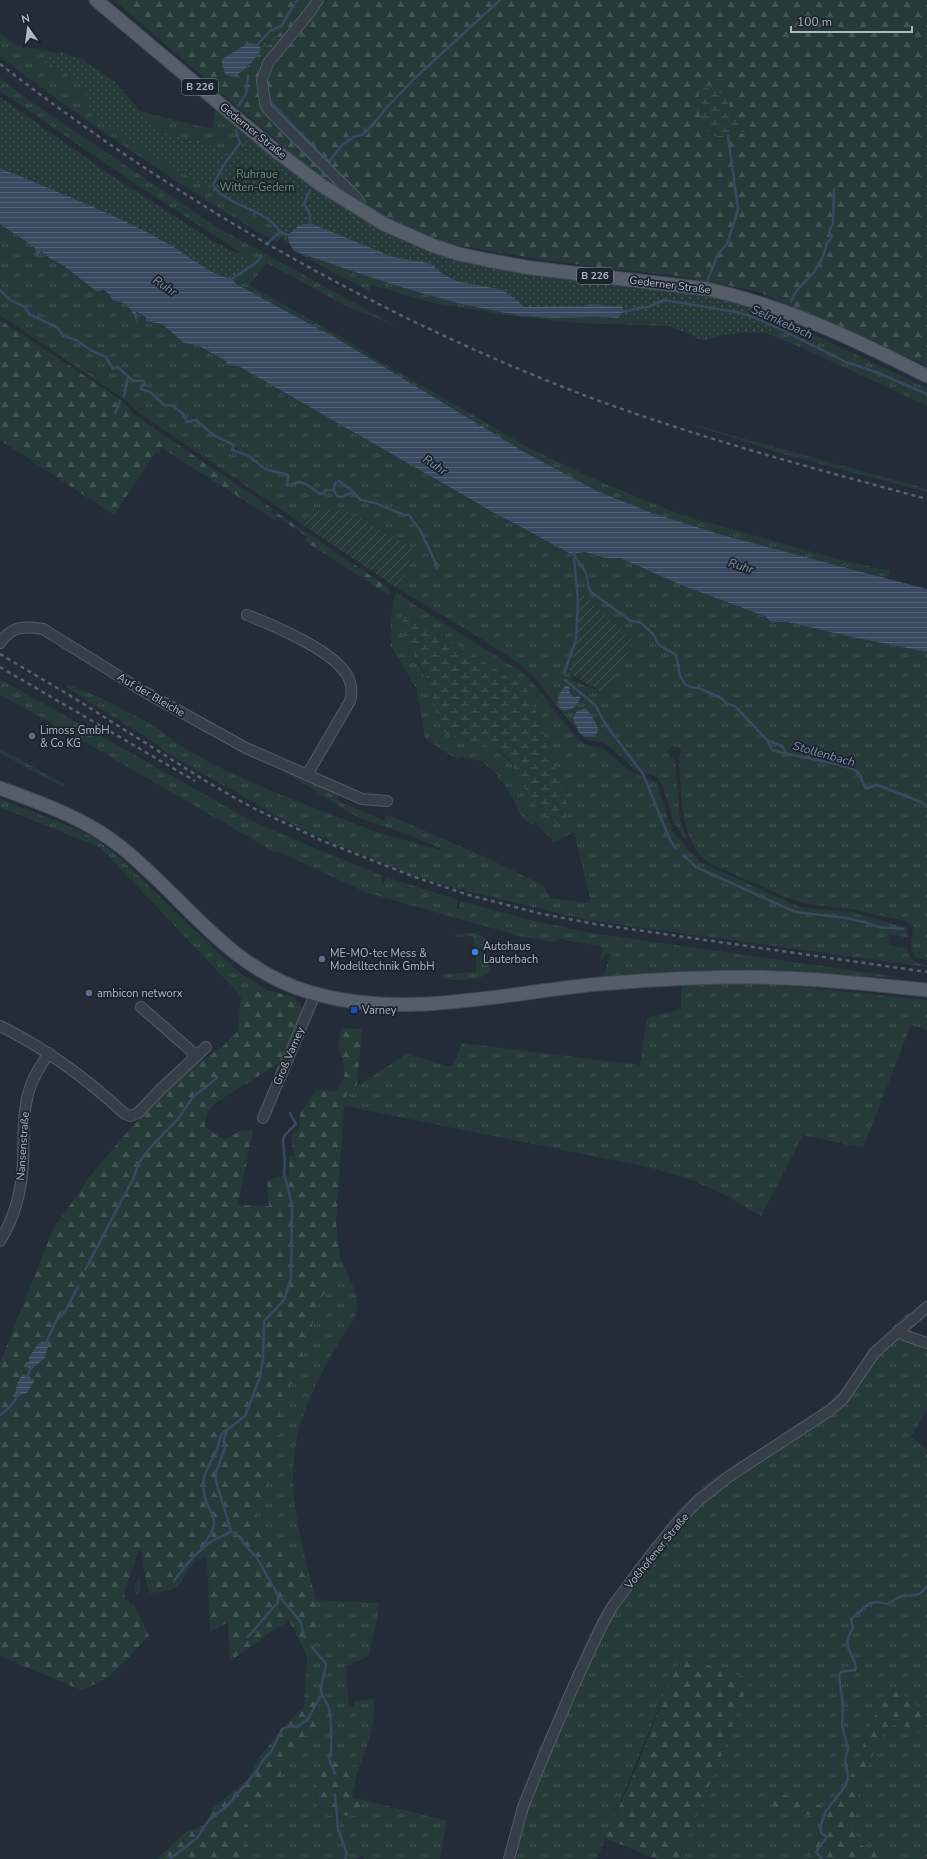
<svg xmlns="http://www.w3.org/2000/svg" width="927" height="1859" font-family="'Nunito Sans',sans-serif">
<defs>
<pattern id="grass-tufts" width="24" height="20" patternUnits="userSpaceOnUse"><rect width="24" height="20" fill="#273a3a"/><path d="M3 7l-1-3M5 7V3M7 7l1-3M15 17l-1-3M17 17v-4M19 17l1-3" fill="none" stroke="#445455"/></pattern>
<pattern id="forest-firs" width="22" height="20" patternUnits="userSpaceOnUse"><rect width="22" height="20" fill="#273a3a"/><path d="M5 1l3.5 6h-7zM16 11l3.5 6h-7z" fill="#445455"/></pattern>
<pattern id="wetland-marsh" width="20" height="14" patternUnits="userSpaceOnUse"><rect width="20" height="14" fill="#273a3a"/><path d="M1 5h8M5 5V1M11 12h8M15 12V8" fill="none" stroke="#445455"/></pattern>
<pattern id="park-dots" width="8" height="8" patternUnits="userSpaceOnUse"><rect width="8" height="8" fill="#273a3a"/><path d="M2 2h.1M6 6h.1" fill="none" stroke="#445455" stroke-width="1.8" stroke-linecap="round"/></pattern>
<pattern id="garden-furrows" width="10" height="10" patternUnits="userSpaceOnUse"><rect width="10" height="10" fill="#273a3a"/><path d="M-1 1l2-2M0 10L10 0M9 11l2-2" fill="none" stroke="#445455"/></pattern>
<pattern id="water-rules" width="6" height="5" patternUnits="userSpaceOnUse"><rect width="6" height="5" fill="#394960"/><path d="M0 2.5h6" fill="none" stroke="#536175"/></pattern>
</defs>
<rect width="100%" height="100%" fill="#232c37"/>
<g fill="url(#grass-tufts)" fill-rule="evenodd">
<path d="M 0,33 L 15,45 L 83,58 L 116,103 L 154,115 L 212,129 L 215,110 L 289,170 L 293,217 L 277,243 C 181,187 89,124 0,57 Z"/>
<path d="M 0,78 L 23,96 L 215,226 L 396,326 L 348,307 L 267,263 L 249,285 L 346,340 L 381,362 L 531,449 L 603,483 L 682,515 L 841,560 L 890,571 L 888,578 C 791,551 689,534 597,491 C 507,448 423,391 338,340 C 305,320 270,302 236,284 L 235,281 L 229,278 L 240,252 L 131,181 L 0,91 Z"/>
<path d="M 0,224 L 34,247 L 37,253 L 35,256 L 40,252 L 42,252 L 91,285 L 96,291 C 104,293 109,292 113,301 C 128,301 133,310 136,323 L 136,311 L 146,319 L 162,324 L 184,343 L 199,346 L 226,361 L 227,365 L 240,367 L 524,529 L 578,552 L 605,558 L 620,558 L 686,587 L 765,616 L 771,622 L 788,622 L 847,636 L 927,652 L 927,960 L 914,957 L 911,947 L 913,927 L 906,921 L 851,909 L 808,904 L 790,899 L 711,864 C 678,842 682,794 679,759 L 681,750 L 678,747 L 673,746 L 667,751 L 671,758 L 675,760 L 680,820 L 687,838 L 685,839 L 674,823 L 663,786 L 657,777 L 635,770 L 607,744 L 585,739 L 555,704 L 537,680 L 520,664 L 477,636 L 397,588 L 415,550 L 328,511 L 318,511 L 302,524 L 138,412 L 124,399 L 0,315 ZM 580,592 L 601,692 L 572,680 L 569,673 L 576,644 ZM 570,689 L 571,697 L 579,696 L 558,703 Z"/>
<path d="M 294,251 C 369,277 446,305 525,316 C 556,320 587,315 618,318 L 622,314 L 751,310 L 804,330 L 927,388 L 927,406 L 805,349 L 755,329 L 578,323 L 505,315 L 434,303 L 371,285 L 369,291 Z"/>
<polygon points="680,421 927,489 927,492 793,457"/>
<path d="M 396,593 L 522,672 L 530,679 L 575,736 L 584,744 L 602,748 L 630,771 L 657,783 L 672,831 L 700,862 L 800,907 L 852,912 L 907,928 L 908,937 L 888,935 L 889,946 L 906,948 C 911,960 914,963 927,965 L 927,967 L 587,920 L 470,892 L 464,891 L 465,888 L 462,887 L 461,890 L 415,876 L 329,841 L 327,839 L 327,837 L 325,836 L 323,838 L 304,831 L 165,752 L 152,741 L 66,687 L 67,684 L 99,697 L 153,725 L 178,744 L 216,766 L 274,792 L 376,832 L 451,853 L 409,835 L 357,817 L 280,769 L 337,794 L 339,801 L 385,821 L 385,815 L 393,817 L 487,858 L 544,886 L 550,898 L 591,903 L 574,832 L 554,842 L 534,822 L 532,825 C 513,814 516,790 497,778 L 498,775 L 481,761 L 461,757 L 457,759 L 440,749 L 425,738 L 417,689 L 390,645 L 392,635 L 390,624 L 394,596 ZM 403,614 L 409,615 L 526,688 L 530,695 L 514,767 C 500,745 472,742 449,735 L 442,729 L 429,684 L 407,644 Z"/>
<path d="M 0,679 L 248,819 L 300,842 L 383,876 L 381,882 L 383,884 L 386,877 L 458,900 L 456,908 L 458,909 L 461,901 L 530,920 L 591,933 L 906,978 L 745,971 L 670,972 L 603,976 L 611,954 L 606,954 L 600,961 L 603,947 L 560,939 L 554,942 L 523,937 L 365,892 L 277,851 L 276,853 C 184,800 93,745 0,695 Z"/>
<polygon points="0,749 65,784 63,787 0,753"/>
<polygon points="0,799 77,829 99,841 121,859 212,947 239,972 267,990 241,996 101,848 0,807"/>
<path d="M 473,933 C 483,935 488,938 488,949 L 475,948 L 473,936 L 455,937 L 455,934 Z"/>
<path d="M 476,953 L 488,953 C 489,958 491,967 489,971 C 484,982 454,979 443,980 L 443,974 L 476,972 Z"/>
<polygon points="761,983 927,1000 927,1030 911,1025 863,1148 803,1135 761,1216 723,1194 692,1180 648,1167 344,1106 347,1092 407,1054 446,1066 453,1066 462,1043 640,1065 647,1018 681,1009 681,985"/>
<path d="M 340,1258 C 346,1271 361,1298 357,1312 C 353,1323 341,1338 335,1349 C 318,1379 302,1409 296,1444 C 287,1488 300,1536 310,1578 L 256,1515 L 268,1485 L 276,1452 L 280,1412 L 305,1348 L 320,1301 L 333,1278 Z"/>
<polygon points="908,1312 912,1315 834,1402 734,1468 637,1568 540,1753 535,1753 542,1743 588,1638 602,1612 626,1577 679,1509 708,1482 825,1406 840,1392 868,1352"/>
<polygon points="898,1337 927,1345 927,1410 911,1437 927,1449 927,1716 895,1688 886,1697 865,1738 859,1765 827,1807 775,1792 772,1806 822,1818 819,1826 818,1840 811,1854 813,1859 678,1859 716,1769 749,1679 683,1657 670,1679 597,1859 513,1859 518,1839 524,1825 521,1823 530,1796 608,1620 638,1578 690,1514 721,1486 823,1419 878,1355"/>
<polygon points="139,1577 141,1589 139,1593 136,1594 134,1587"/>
<path d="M 316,1600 L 380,1603 L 369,1656 L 346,1666 L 349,1707 L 354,1706 L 354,1701 L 374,1699 C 376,1726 366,1749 357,1774 L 354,1762 L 347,1766 L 338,1760 L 325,1767 L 315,1770 L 315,1789 L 318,1807 L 329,1816 L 361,1815 L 360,1799 L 447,1821 L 440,1859 L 364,1859 L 361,1855 L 359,1859 L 246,1859 L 246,1816 L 284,1771 L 302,1737 L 319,1700 L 304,1706 L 307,1656 L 318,1625 Z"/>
<path d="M 900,1724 L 927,1737 L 927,1856 L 925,1859 L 896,1859 L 858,1844 C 847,1803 868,1763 887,1727 Z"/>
</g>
<g fill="url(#forest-firs)" fill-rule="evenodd">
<path d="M 114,0 L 927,0 L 927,366 L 757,291 L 672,275 L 597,267 L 527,257 L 438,242 L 397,224 L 327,184 ZM 258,44 L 261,49 L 255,59 L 246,68 L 223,68 L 222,63 Z"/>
<polygon points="0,320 120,399 136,416 273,509 271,513 275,515 276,512 386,586 389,589 389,595 305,541 307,537 277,517 275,520 162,448 158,454 156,452 114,515 0,440"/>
<path d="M 267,990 L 294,997 L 305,1010 L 284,1060 L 217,1102 C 208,1110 205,1115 205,1127 L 224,1140 L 240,1131 L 253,1130 L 238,1205 L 269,1206 L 267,1180 L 289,1175 L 289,1155 L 294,1156 L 291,1136 L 299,1129 L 300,1113 L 317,1089 L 334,1092 C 352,1074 342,1068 339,1048 C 338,1042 340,1034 341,1028 L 362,1029 L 357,1085 L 347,1092 L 344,1106 L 336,1222 L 340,1258 L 333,1278 L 320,1301 L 305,1348 L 280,1412 L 276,1452 L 268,1485 L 256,1515 L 310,1578 L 316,1600 L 318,1625 L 307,1656 L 289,1620 L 230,1661 L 228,1622 L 210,1633 L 207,1557 C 184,1560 189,1582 171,1590 C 165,1592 156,1592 149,1593 L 144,1571 L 141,1549 L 139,1549 C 136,1557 134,1566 131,1574 C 128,1585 116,1599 134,1605 L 149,1636 L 107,1679 L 81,1690 L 0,1656 L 0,1363 L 53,1229 L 91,1175 L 129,1130 L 172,1085 L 193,1066 L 221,1048 L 238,1031 L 241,996 Z"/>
<polygon points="683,1657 750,1679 716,1769 678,1859 656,1859 605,1838 637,1767 670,1679"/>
<path d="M 895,1688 L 927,1716 L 927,1737 L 900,1724 L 887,1727 C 868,1762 847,1804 858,1844 L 896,1859 L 813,1859 L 811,1854 L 818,1840 L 822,1818 L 772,1806 L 765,1800 L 770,1791 L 827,1807 L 859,1765 L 865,1738 L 873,1719 L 886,1697 Z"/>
<polygon points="319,1699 321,1733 302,1737 284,1771 246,1816 246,1859 157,1859 184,1833 205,1825 213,1808 248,1779 258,1759 290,1720 304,1706"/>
<polygon points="338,1760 347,1765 354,1762 357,1774 352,1797 360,1799 362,1815 329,1816 319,1807 315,1789 315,1770 325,1767"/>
</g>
<g fill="url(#wetland-marsh)">
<polygon points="270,31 281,31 270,45 260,48 258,44"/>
<polygon points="709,85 723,95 745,133 728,136 710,136 697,109 699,92"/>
<path d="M 375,118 L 378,118 L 378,123 L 366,136 L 363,136 C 360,126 367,123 375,118 Z"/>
<path d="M 403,613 L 409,615 L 526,688 L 530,695 L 567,804 L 569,812 L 563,821 C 536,828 522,775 509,759 C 495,741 454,745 443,730 C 437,723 433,696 430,686 C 420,656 401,651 403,613 Z"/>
</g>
<g fill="url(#park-dots)">
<path d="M 61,51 L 90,65 L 115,82 L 155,128 C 168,137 179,136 193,139 C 216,145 242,176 248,131 L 329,197 L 358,216 L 405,239 L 719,297 L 781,315 L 773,333 C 747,332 729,332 704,341 L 661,322 L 600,313 L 548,316 L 311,255 L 283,239 L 271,225 L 166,164 L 87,111 L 86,87 L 42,60 Z"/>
<polygon points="0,97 109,174 210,239 257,264 246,273 229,281 0,178"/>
</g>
<g fill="url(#garden-furrows)">
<polygon points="333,508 348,512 415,550 397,588 302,524 318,511 328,511"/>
<polygon points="580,592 634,641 606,691 601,692 569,673 576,644"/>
</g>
<g fill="url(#water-rules)">
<path d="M 248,43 L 258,44 L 261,49 C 254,61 245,72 231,77 L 225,74 L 222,63 L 222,59 Z"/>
<path d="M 0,168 C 57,192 115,214 169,244 C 184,253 216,279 232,278 L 236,284 L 336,338 L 524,452 L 597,491 L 652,513 L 722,535 L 927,589 L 927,652 L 847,636 L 788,622 L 771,622 L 765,616 L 686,587 L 620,558 L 605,558 L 585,552 L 571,554 L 493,512 L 240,367 L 227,365 L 226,361 L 199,346 L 184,343 L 162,324 L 146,321 L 146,318 L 136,311 L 137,323 C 132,310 128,301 113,301 L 110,295 L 103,290 L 98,292 C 86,284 76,275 64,266 C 57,262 48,258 42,252 L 40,252 L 37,257 L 35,256 L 34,253 L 37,253 L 34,247 L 0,224 Z"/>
<path d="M 310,223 L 393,257 L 429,263 L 443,274 L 456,281 L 503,290 L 525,307 L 583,306 C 597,301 606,309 622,305 L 623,312 L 618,318 C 587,315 556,320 525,316 C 446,305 369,277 294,251 L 289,243 L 288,235 L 300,225 Z"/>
<path d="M 566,686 L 569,686 L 571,697 L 579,696 L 580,698 C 577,708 570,712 561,710 C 555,703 559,691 566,686 Z"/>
<path d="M 586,708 C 592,717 610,737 585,737 L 579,733 L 573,718 L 577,711 Z"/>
<polygon points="44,1342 48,1346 44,1359 30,1370 28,1368 29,1357 39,1343"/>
<path d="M 23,1374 L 35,1380 L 27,1393 L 18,1396 C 13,1388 18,1381 23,1374 Z"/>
</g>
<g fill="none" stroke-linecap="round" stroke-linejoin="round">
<g stroke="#394960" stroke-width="2.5">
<polyline points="296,2 298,0"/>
<polyline points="258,44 270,31 281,26 294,5"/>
<polyline points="268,99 324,158 330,161"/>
<polyline points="238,106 246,94 248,75"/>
<path d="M 236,131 L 240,143 L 225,163 L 213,185 C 228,208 266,207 280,232"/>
<polyline points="329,162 342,145 355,136 362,135 372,126 387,107 415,78 500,0"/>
<polyline points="322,174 324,170"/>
<polyline points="310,223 310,215 304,203 310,191"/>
<polyline points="269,242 280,232 288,235"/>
<polyline points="708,279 718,254 727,244 738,210 728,136"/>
<polyline points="230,280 257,262 261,256"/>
<polyline points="0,290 9,299 25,307 29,314 58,328 63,336 76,340 92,351 106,357 113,369 118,367 133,381 144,381 145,385 141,386 141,389 150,392 164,405 173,406 183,414 187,422 196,420 215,436 234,445 232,450 249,456 265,469 288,475 287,486 299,482 306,484 320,494 324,493 325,490 334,490 337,496 341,497 353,492 361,500 375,503 404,515 409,515 420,530 436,564 437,568"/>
<polyline points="791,301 797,290 814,272 823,257 827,243 831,238 829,231 833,224 834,189"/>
<polyline points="623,312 639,308 649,307 664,300 736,312 751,316 776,327 846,362 876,372 927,394"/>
<polyline points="124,396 128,377"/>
<polyline points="115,413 120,401"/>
<polyline points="334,490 335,483 339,481 354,492"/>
<path d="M 573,550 C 574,560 584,566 587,576 C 588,583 587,587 591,592 L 631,621 L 640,622 L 653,634 L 659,645 L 676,655 L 680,676 L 685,684 L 690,687 L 699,688 L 721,698 L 727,704 L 735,706 L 767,740 L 782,746 L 787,754 C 798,756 851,766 858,772 C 862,777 862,784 866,789 L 876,785 L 880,786 L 921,802 L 927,807"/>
<polyline points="564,673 576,640 578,601 574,558"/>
<polyline points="565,680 595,705 606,725 643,774 670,840 676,849"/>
<polyline points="767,740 772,750 787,754"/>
<polyline points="683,855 696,867 795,912 846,918 864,922 879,927 903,929"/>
<polyline points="290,1113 296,1124 284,1136 283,1140 285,1163 284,1174 292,1204 291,1278 284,1300 264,1321 263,1358 260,1377 245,1416 227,1430 224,1440 225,1448 216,1472 216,1481 231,1531 240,1537 245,1545 257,1558 278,1595 300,1621 305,1638"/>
<polyline points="85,1270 134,1177 138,1164 149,1149 178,1119 193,1097 217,1078"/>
<polyline points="45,1345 57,1319 66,1310 78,1287"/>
<polyline points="27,1378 31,1368"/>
<path d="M 0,1415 C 8,1410 15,1401 19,1393"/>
<path d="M 200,1551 C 204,1543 213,1533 214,1524 C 215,1515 209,1509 206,1501 C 199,1478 207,1470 216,1452 C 220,1443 218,1436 226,1430"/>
<path d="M 174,1581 C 184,1567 197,1551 212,1541 C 218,1537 226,1536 231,1531"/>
<polyline points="248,1637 278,1602 278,1595"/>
<path d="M 312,1647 L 326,1664 C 326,1673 321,1680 321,1689 C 320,1696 328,1702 329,1709 C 331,1718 333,1752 329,1759 L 335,1774"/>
<polyline points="335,1794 338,1829 347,1854 345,1859"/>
<polyline points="170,1859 197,1838 209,1820 227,1806 257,1771 263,1760 271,1752 282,1729 291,1726 297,1727 308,1719 322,1693"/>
<path d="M 822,1859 L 816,1852 L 827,1837 L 821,1833 L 820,1827 L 826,1811 L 846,1785 L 848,1776 L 845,1760 L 848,1748 L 842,1725 L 843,1706 L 839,1676 L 841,1672 L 855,1670 L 856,1668 C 853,1649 840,1649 853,1628 L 851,1619 L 870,1603 L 877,1602 L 888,1604 C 892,1602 896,1598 900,1597 C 912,1593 918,1600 927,1586"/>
</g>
<g stroke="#545b65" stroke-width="12">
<g id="minor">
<polyline points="318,0 310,12 268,63 262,80 265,103 267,108 284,126 355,196 360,203 359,210"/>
<path d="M 247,615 C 273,625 329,649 345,672 C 351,680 353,691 350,701 L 307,775"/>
<path d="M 0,643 C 12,626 23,626 43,629 L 143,691 L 246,748 L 362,799 L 387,801"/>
<polyline points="141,1007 197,1056"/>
<path d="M 0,1026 C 47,1049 87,1079 125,1114 L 130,1116 L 138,1113 L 161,1089 L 206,1047"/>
<polyline points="263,1118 315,994"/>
<path d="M 0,1241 C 15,1217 22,1190 23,1161 C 24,1138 22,1114 29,1091 C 33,1077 41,1065 49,1053"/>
<polyline points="899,1330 904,1335 927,1343"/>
<polyline points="509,1859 523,1807 542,1760 574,1685 603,1623 612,1607 650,1556 676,1524 699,1500 728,1477 829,1411 843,1399 875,1352 927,1307"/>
</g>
</g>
<g stroke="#3f4751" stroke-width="15">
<g id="major">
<path d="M 96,0 L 276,151 L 321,185 L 384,224 L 434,246 L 459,254 L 487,260 L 531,268 L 707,289 C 785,306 856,340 927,376"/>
<path d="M 0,788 C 43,804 85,818 121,847 C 185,898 227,968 309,992 C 408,1022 513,990 612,983 C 659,979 706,977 752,977 C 810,978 869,984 927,990"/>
</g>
</g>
<use href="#minor" stroke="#363e48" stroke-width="10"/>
<use href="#major" stroke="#545d68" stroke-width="13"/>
<g stroke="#58626e" stroke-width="2.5" stroke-dasharray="4 4" stroke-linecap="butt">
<path d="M 0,64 C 181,204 380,318 594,399 C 703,439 815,469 927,499"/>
<polyline points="0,654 74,698 209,783 251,807 323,841 420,879 469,895 538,913 595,924 927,972"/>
<polyline points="0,667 195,781"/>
</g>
</g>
<g fill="#5c6f8a" stroke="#1b232c" stroke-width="1.5">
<circle cx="32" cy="736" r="4"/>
<circle cx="322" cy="959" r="4"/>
<circle cx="89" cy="993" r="4"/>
</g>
<circle fill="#3f7fe0" stroke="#1b232c" stroke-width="1.5" cx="475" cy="952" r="4"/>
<rect fill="#1a4fb4" stroke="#1b232c" stroke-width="1.5" x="350" y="1006" width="8" height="8" rx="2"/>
<g text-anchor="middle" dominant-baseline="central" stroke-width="3.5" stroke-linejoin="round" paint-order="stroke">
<g fill="#1b232c" stroke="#848b96" stroke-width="1">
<rect x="182" y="79" width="36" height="16" rx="3"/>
<rect x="577" y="268" width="36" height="16" rx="3"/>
</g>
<g font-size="10" font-weight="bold" fill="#b1b8c4">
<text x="200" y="87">B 226</text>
<text x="595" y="276">B 226</text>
</g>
<g font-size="11" fill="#b1b8c4" stroke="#1b232c">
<text transform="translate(253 131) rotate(39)">Gederner Straße</text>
<text transform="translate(670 285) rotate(7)">Gederner Straße</text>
<text transform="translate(151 695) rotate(30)">Auf der Bleiche</text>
<text transform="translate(289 1056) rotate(-67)">Groß Varney</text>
<text transform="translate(23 1146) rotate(-86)">Nansenstraße</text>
<text transform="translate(657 1551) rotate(-51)">Voßhöfener Straße</text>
</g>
<g font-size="11" fill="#6a9373" stroke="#1b232c">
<text x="257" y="174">Ruhraue<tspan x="257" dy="13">Witten-Gedern</tspan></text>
</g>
<g font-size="11" fill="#b1b8c4" stroke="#1b232c" text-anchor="start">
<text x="40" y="730">Limoss GmbH<tspan x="40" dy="13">&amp; Co KG</tspan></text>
<text x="483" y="946">Autohaus<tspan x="483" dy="13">Lauterbach</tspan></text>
<text x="330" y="953">ME-MO-tec Mess &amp;<tspan x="330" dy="13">Modelltechnik GmbH</tspan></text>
<text x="97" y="993">ambicon networx</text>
<text x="362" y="1010">Varney</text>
</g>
<g font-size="12" font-style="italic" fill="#7b8faa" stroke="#1b232c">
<text transform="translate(165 286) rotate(34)">Ruhr</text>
<text transform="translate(782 322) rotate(24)">Selmkebach</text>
<text transform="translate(435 465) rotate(34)">Ruhr</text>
<text transform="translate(741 566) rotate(17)">Ruhr</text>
<text transform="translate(824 754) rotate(16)">Stollenbach</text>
</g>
</g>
<g transform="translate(28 28) rotate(346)" stroke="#1b232c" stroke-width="3" paint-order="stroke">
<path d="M0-3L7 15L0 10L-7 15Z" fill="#b1b8c4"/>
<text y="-6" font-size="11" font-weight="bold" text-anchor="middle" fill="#b1b8c4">N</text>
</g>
<path d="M791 26v6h121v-6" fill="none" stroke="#b1b8c4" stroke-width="2"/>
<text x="797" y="26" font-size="12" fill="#b1b8c4" stroke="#1b232c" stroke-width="3" paint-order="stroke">100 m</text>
</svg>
